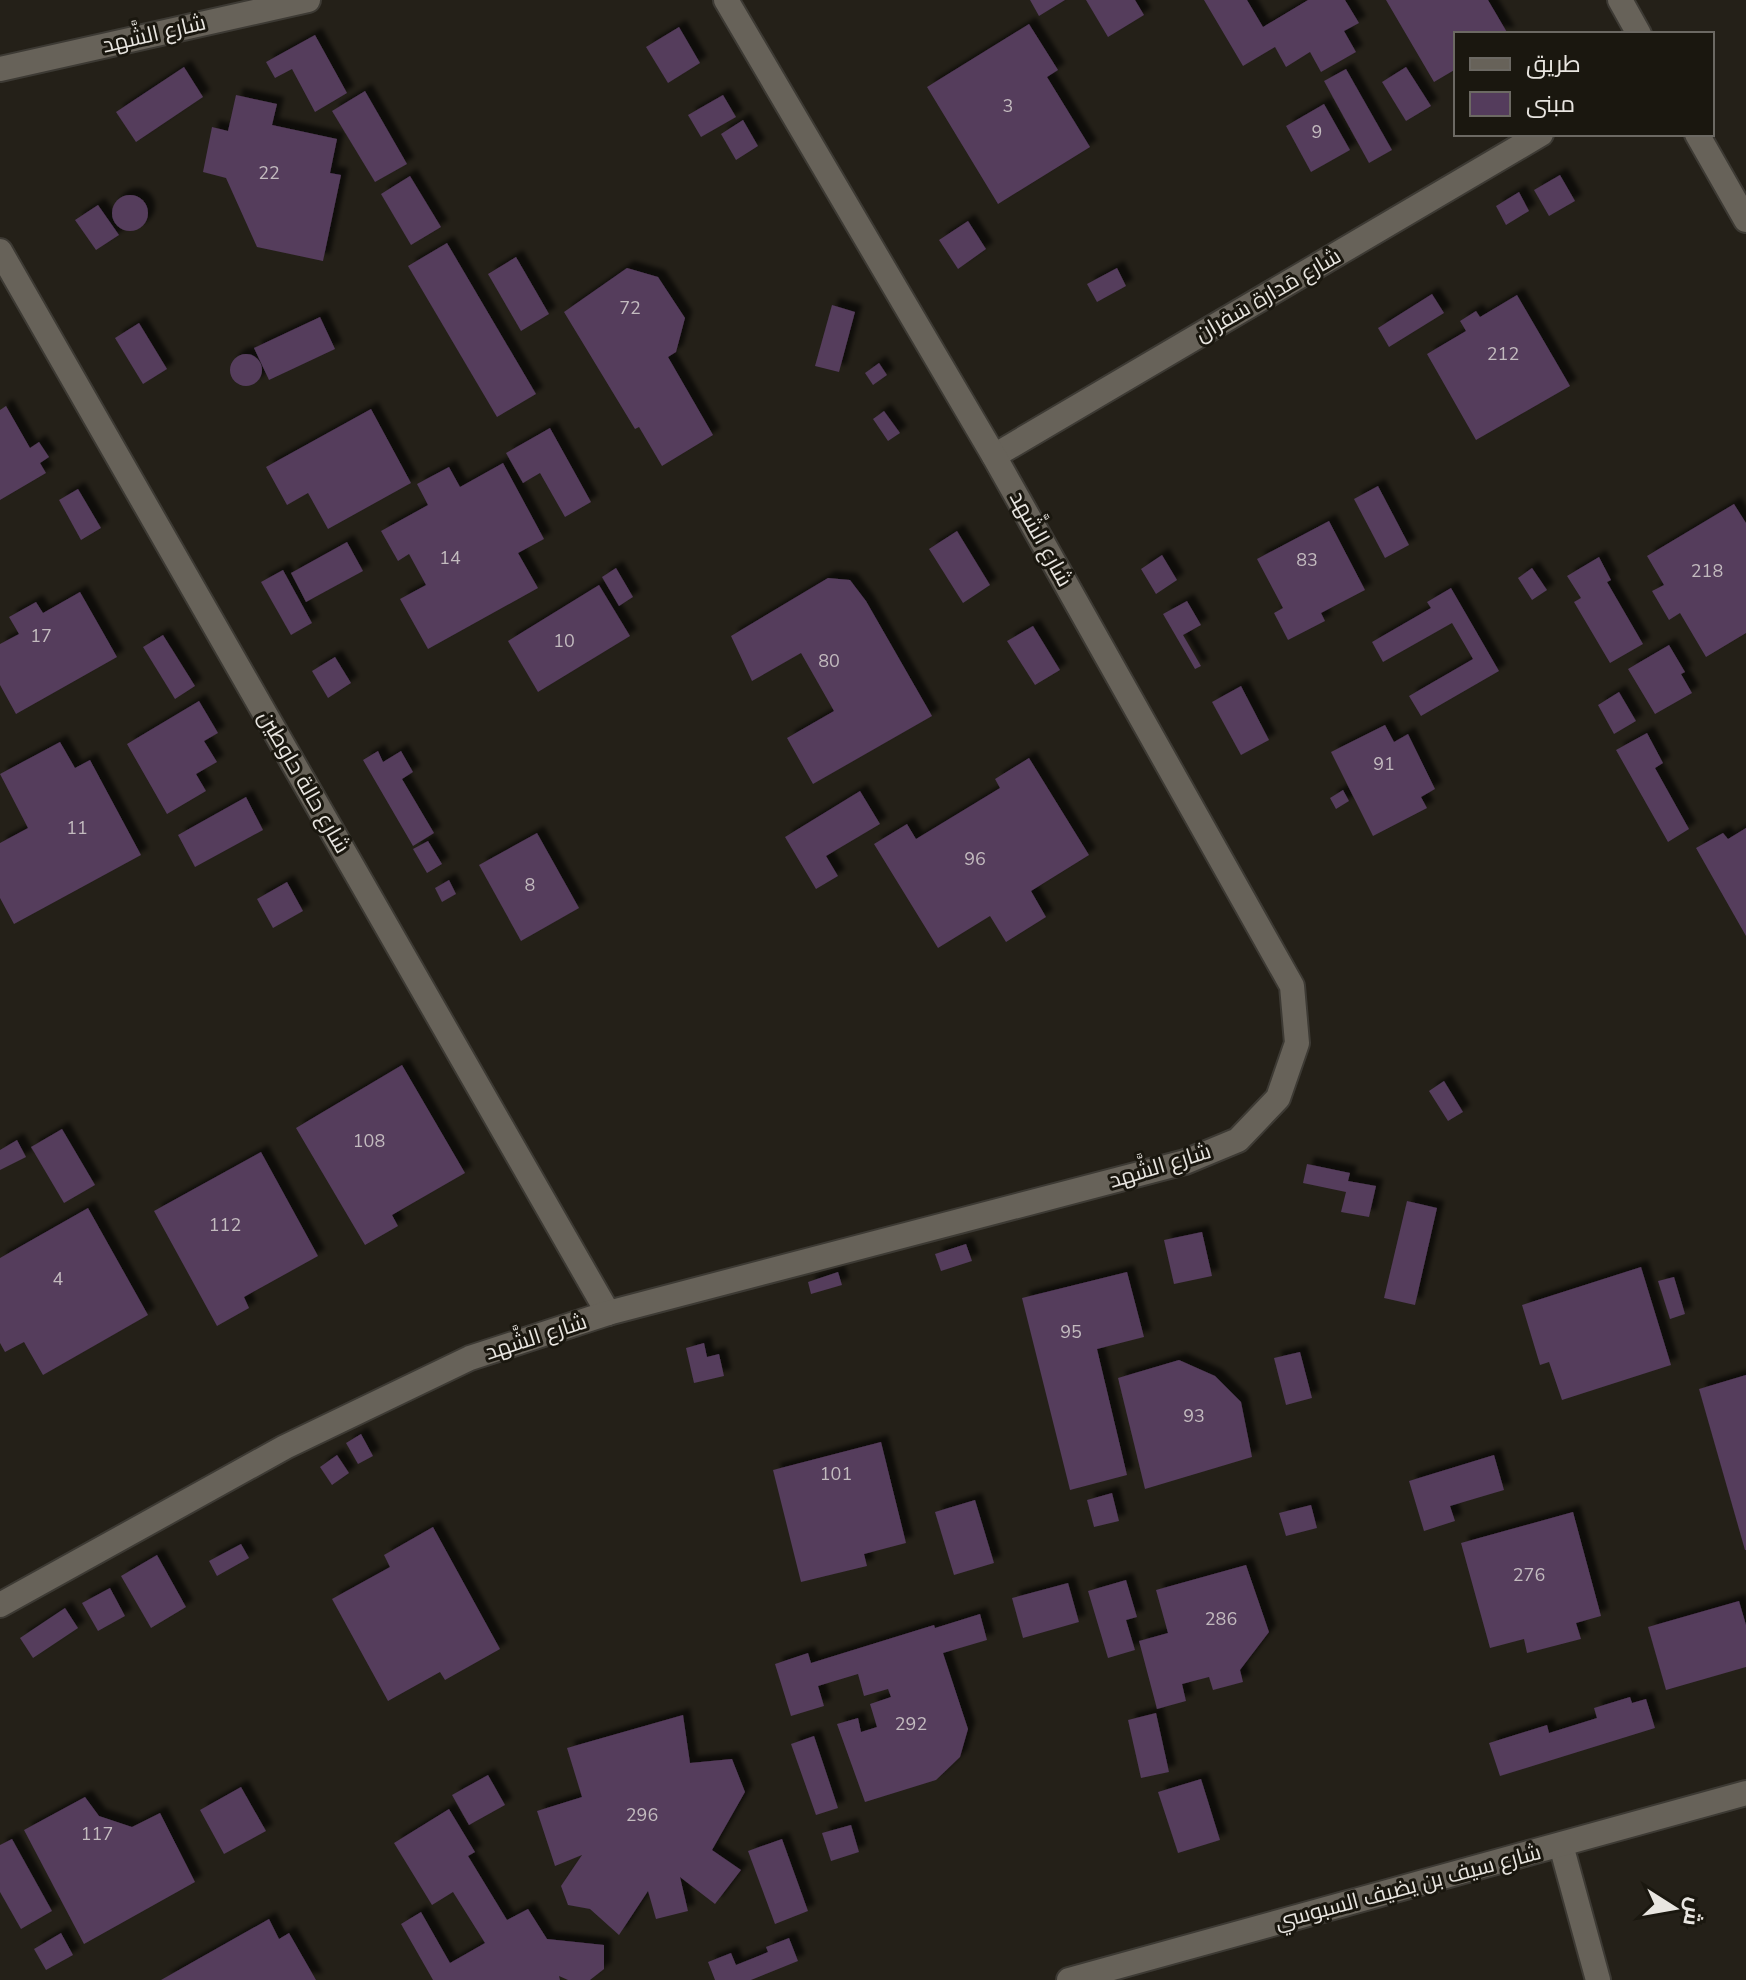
<svg xmlns="http://www.w3.org/2000/svg" width="1746" height="1980" font-family="'Nunito Sans',Cairo,sans-serif">
<defs>
<filter id="shadow"><feDropShadow dx="7" dy="-7" stdDeviation="2" flood-color="#0009"/></filter>
</defs>
<rect width="100%" height="100%" fill="#242018"/>
<g fill="#543c5c" filter="url(#shadow)">
<polygon points="1030,0 1065,0 1039,16"/>
<polygon points="1086,0 1135,0 1144,15 1108,37"/>
<polygon points="1204,0 1247,0 1263,27 1308,0 1345,0 1359,23 1344,31 1356,52 1321,72 1310,52 1286,67 1275,47 1243,66"/>
<polygon points="1386,0 1488,0 1508,34 1456,34 1456,69 1434,82"/>
<polygon points="1029,24 1058,70 1047,77 1090,147 998,204 927,87"/>
<polygon points="679,27 700,63 668,83 646,47"/>
<polygon points="315,35 347,93 315,112 292,69 275,78 266,62"/>
<polygon points="184,67 203,97 136,142 116,112"/>
<polygon points="1406,67 1431,106 1406,121 1382,82"/>
<polygon points="1346,69 1392,150 1369,163 1324,81"/>
<polygon points="365,91 407,164 375,182 332,111"/>
<polygon points="236,95 277,104 272,125 337,139 330,173 341,175 323,261 257,247 226,178 203,172 212,127 228,131"/>
<polygon points="723,95 736,117 701,137 688,115"/>
<polygon points="1324,104 1350,150 1311,172 1286,126"/>
<polygon points="743,120 758,146 736,160 721,134"/>
<polygon points="1560,175 1575,201 1549,216 1534,190"/>
<polygon points="410,176 441,227 411,245 381,194"/>
<polygon points="1519,192 1529,211 1506,225 1496,206"/>
<circle cx="130" cy="213" r="18"/>
<polygon points="98,205 119,235 96,250 75,220"/>
<polygon points="968,221 986,249 958,269 939,240"/>
<polygon points="447,243 536,394 497,417 408,266"/>
<polygon points="516,257 549,314 521,331 488,274"/>
<polygon points="627,268 658,277 685,318 676,352 668,357 713,435 662,466 639,427 635,429 564,312"/>
<polygon points="1117,268 1126,286 1097,302 1087,284"/>
<polygon points="1432,294 1444,313 1389,347 1378,328"/>
<polygon points="1517,295 1570,386 1476,440 1427,354 1466,331 1460,321 1476,311 1480,317"/>
<polygon points="832,305 855,312 839,372 815,366"/>
<polygon points="320,317 335,349 269,380 254,348"/>
<polygon points="139,323 167,369 143,384 115,338"/>
<circle cx="246" cy="370" r="16"/>
<polygon points="879,363 887,375 873,385 865,373"/>
<polygon points="6,406 30,448 39,442 49,457 40,463 46,473 0,500 0,410"/>
<polygon points="371,409 411,483 328,529 308,493 287,505 266,467"/>
<polygon points="884,411 900,433 888,441 873,419"/>
<polygon points="550,428 591,502 565,517 540,473 523,483 506,453"/>
<polygon points="503,463 544,539 518,553 538,588 428,649 400,599 426,585 409,554 398,561 381,531 428,505 417,484 449,467 460,487"/>
<polygon points="1378,486 1409,545 1385,558 1354,499"/>
<polygon points="78,489 101,528 81,540 59,500"/>
<polygon points="1734,504 1746,523 1746,633 1706,657 1680,613 1669,620 1652,591 1664,585 1647,556"/>
<polygon points="1329,521 1365,590 1321,613 1325,621 1288,640 1274,613 1283,608 1257,559"/>
<polygon points="957,531 990,585 963,603 929,549"/>
<polygon points="347,542 363,571 306,602 291,573"/>
<polygon points="1162,555 1177,580 1156,594 1141,569"/>
<polygon points="1599,557 1611,580 1607,582 1643,644 1610,663 1574,602 1581,598 1567,576"/>
<polygon points="616,568 633,597 619,606 602,577"/>
<polygon points="1532,568 1547,590 1532,600 1518,578"/>
<polygon points="283,570 312,623 291,635 261,582"/>
<polygon points="828,578 850,580 866,601 932,716 813,784 787,738 834,711 801,653 752,681 731,636"/>
<polygon points="599,585 630,636 538,692 508,641"/>
<polygon points="1451,588 1499,671 1421,716 1409,696 1473,659 1452,623 1383,662 1372,642 1431,608 1427,602"/>
<polygon points="80,592 117,657 16,714 0,685 0,644 19,634 9,617 36,602 43,613"/>
<polygon points="1187,601 1201,625 1183,635 1201,666 1195,669 1163,614"/>
<polygon points="1033,626 1060,670 1035,685 1007,641"/>
<polygon points="163,635 195,686 175,699 143,647"/>
<polygon points="1669,645 1685,672 1681,674 1692,693 1655,714 1628,669"/>
<polygon points="335,657 351,683 328,698 312,671"/>
<polygon points="1241,686 1269,740 1241,755 1212,702"/>
<polygon points="1619,692 1636,721 1614,734 1598,705"/>
<polygon points="199,701 218,733 204,741 217,762 196,774 206,791 167,814 127,744"/>
<polygon points="1385,725 1394,742 1408,734 1435,789 1421,797 1427,808 1373,836 1331,752"/>
<polygon points="1647,733 1663,763 1655,768 1689,829 1668,842 1616,750"/>
<polygon points="60,742 75,768 90,760 141,855 14,924 0,898 0,843 28,828 0,774"/>
<polygon points="378,751 383,762 401,751 413,772 402,779 434,833 413,846 363,760"/>
<polygon points="1029,758 1089,855 1031,891 1046,917 1006,942 990,916 938,948 874,844 907,824 916,839 1000,788 995,779"/>
<polygon points="1343,790 1349,801 1336,809 1330,798"/>
<polygon points="860,791 880,824 826,856 838,876 816,889 785,837"/>
<polygon points="246,797 263,830 195,867 178,835"/>
<polygon points="1746,828 1746,936 1696,848 1723,833 1728,839"/>
<polygon points="537,833 579,908 521,941 479,865"/>
<polygon points="428,841 442,864 427,873 413,849"/>
<polygon points="449,880 456,894 442,902 435,888"/>
<polygon points="287,882 303,911 273,928 257,899"/>
<polygon points="402,1065 465,1173 392,1215 398,1226 365,1245 296,1128"/>
<polygon points="1444,1081 1463,1112 1448,1121 1429,1091"/>
<polygon points="62,1129 95,1185 64,1203 31,1147"/>
<polygon points="17,1140 26,1157 0,1170 0,1150"/>
<polygon points="261,1152 318,1256 244,1297 249,1308 217,1326 154,1211"/>
<polygon points="1307,1164 1350,1173 1348,1181 1376,1186 1369,1217 1341,1212 1346,1192 1303,1183"/>
<polygon points="1407,1201 1437,1208 1415,1305 1384,1298"/>
<polygon points="88,1208 148,1315 43,1375 24,1342 5,1352 0,1343 0,1258"/>
<polygon points="1202,1232 1212,1276 1174,1284 1164,1240"/>
<polygon points="966,1244 972,1261 941,1271 935,1254"/>
<polygon points="1641,1267 1671,1365 1562,1400 1549,1362 1540,1365 1522,1305"/>
<polygon points="838,1272 842,1285 811,1294 808,1282"/>
<polygon points="1127,1272 1144,1337 1097,1349 1127,1475 1070,1490 1022,1298"/>
<polygon points="1674,1277 1685,1314 1670,1319 1658,1281"/>
<polygon points="704,1343 707,1357 719,1354 724,1376 694,1383 686,1348"/>
<polygon points="1300,1352 1312,1398 1286,1405 1274,1358"/>
<polygon points="1179,1360 1215,1376 1241,1402 1252,1457 1145,1489 1118,1378"/>
<polygon points="1746,1375 1746,1550 1745,1550 1699,1389"/>
<polygon points="361,1434 373,1456 358,1464 346,1443"/>
<polygon points="881,1442 906,1543 864,1554 867,1566 801,1582 773,1470"/>
<polygon points="337,1455 349,1473 332,1485 320,1467"/>
<polygon points="1494,1455 1504,1490 1450,1506 1455,1521 1424,1531 1409,1481"/>
<polygon points="1112,1493 1119,1521 1094,1527 1087,1500"/>
<polygon points="975,1500 994,1563 954,1575 935,1512"/>
<polygon points="1311,1505 1317,1528 1286,1536 1279,1513"/>
<polygon points="1573,1512 1601,1616 1576,1623 1581,1639 1527,1653 1524,1639 1490,1648 1461,1543"/>
<polygon points="433,1527 500,1649 445,1680 440,1672 388,1701 332,1599 390,1567 384,1555"/>
<polygon points="241,1544 249,1558 217,1576 209,1561"/>
<polygon points="157,1555 186,1607 151,1628 121,1576"/>
<polygon points="1246,1565 1269,1632 1240,1670 1243,1682 1213,1690 1209,1677 1182,1684 1186,1701 1157,1709 1139,1641 1168,1633 1156,1590"/>
<polygon points="1126,1580 1137,1617 1126,1620 1135,1650 1108,1658 1088,1591"/>
<polygon points="1068,1583 1079,1622 1023,1638 1012,1598"/>
<polygon points="110,1588 125,1616 98,1631 82,1603"/>
<polygon points="1739,1601 1746,1625 1746,1667 1666,1690 1648,1627"/>
<polygon points="65,1608 78,1628 33,1658 20,1638"/>
<polygon points="980,1614 987,1640 943,1653 968,1729 960,1757 936,1780 865,1802 837,1724 858,1718 861,1732 877,1727 870,1704 891,1697 888,1689 864,1696 858,1674 818,1686 824,1706 791,1716 775,1664 808,1653 811,1663 934,1625 935,1628"/>
<polygon points="1630,1697 1632,1703 1646,1699 1655,1728 1500,1776 1489,1743 1547,1725 1549,1733 1597,1718 1594,1708"/>
<polygon points="1156,1713 1169,1772 1141,1778 1128,1720"/>
<polygon points="683,1715 690,1763 732,1759 745,1792 712,1850 741,1870 715,1904 680,1877 688,1911 656,1919 648,1891 619,1935 590,1909 568,1905 561,1886 582,1855 555,1866 537,1811 582,1797 567,1748"/>
<polygon points="814,1736 838,1808 816,1815 791,1744"/>
<polygon points="488,1775 505,1805 469,1825 452,1795"/>
<polygon points="1201,1779 1220,1840 1178,1853 1158,1792"/>
<polygon points="241,1787 266,1831 224,1854 200,1810"/>
<polygon points="85,1797 99,1816 132,1827 160,1813 195,1882 84,1944 24,1830"/>
<polygon points="449,1809 475,1852 468,1856 507,1920 528,1909 547,1939 604,1945 604,1969 590,1980 568,1980 559,1976 560,1980 433,1980 401,1924 421,1912 450,1963 485,1943 453,1892 432,1905 394,1843"/>
<polygon points="851,1825 859,1852 831,1861 822,1833"/>
<polygon points="12,1839 52,1911 21,1929 0,1892 0,1845"/>
<polygon points="782,1839 808,1911 775,1924 748,1851"/>
<polygon points="269,1919 279,1939 289,1933 316,1980 161,1980"/>
<polygon points="61,1933 73,1955 46,1970 34,1949"/>
<polygon points="789,1938 798,1961 751,1980 715,1980 708,1962 731,1953 736,1965 768,1952 766,1947"/>
</g>
<g fill="none" stroke-linecap="round" stroke-linejoin="round">
<g stroke="#3d3a34" stroke-width="28">
<g id="minor">
<polyline points="1620,0 1639,34"/>
<polyline points="0,69 308,0"/>
<polyline points="1697,134 1746,220"/>
<polyline points="0,251 608,1313"/>
<polyline points="994,456 1541,134"/>
<polyline points="0,1605 285,1447 470,1358 608,1313 1185,1162 1238,1140 1278,1098 1297,1043 1292,986 994,456 726,0"/>
<polyline points="1561,1845 1598,1980"/>
<polyline points="1069,1980 1746,1793"/>
</g>
</g>
<use href="#minor" stroke="#676259" stroke-width="24"/>
</g>
<g text-anchor="middle" dominant-baseline="central" stroke-width="6" stroke-linejoin="round" paint-order="stroke">
<g font-size="18" fill="#c3bbbf">
<text x="1008" y="106">3</text>
<text x="1317" y="132">9</text>
<text x="269" y="173">22</text>
<text x="630" y="308">72</text>
<text x="1503" y="354">212</text>
<text x="450" y="558">14</text>
<text x="1307" y="560">83</text>
<text x="1707" y="571">218</text>
<text x="41" y="636">17</text>
<text x="564" y="641">10</text>
<text x="829" y="661">80</text>
<text x="1384" y="764">91</text>
<text x="77" y="828">11</text>
<text x="975" y="859">96</text>
<text x="530" y="885">8</text>
<text x="369" y="1141">108</text>
<text x="225" y="1225">112</text>
<text x="58" y="1279">4</text>
<text x="1071" y="1332">95</text>
<text x="1194" y="1416">93</text>
<text x="836" y="1474">101</text>
<text x="1529" y="1575">276</text>
<text x="1221" y="1619">286</text>
<text x="911" y="1724">292</text>
<text x="642" y="1815">296</text>
<text x="97" y="1834">117</text>
</g>
<g font-size="22" fill="#e8e5e0" stroke="#1a170f">
<text transform="translate(154 34) rotate(-13)">شارع الشَّهد</text>
<text transform="translate(1268 295) rotate(-30)">شارع مَدارة سَفران</text>
<text transform="translate(1041 539) rotate(61)">شارع الشَّهد</text>
<text transform="translate(304 782) rotate(60)">شارع حالة حاوطين</text>
<text transform="translate(1160 1166) rotate(-17)">شارع الشَّهد</text>
<text transform="translate(536 1337) rotate(-18)">شارع الشَّهد</text>
<text transform="translate(1408 1887) rotate(-15)">شارع سيف بن يضيف السبوسي</text>
</g>
</g>
<rect x="1454" y="32" width="260" height="104" fill="#1a170f" stroke="#6c6963" stroke-width="2"/>
<rect x="1470" y="58" width="40" height="12" fill="#676259" stroke="#6c6963" stroke-width="2"/>
<text x="1526" y="72" font-size="24" fill="#e8e5e0">طريق</text>
<rect x="1470" y="92" width="40" height="24" fill="#543c5c" stroke="#6c6963" stroke-width="2"/>
<text x="1526" y="112" font-size="24" fill="#e8e5e0">مبنى</text>
<g transform="translate(1674 1908) rotate(101)" stroke="#1a170f" stroke-width="6" paint-order="stroke">
<path d="M0-6L14 30L0 20L-14 30Z" fill="#e8e5e0"/>
<text y="-12" font-size="22" font-weight="bold" text-anchor="middle" fill="#e8e5e0">ش</text>
</g>
</svg>
